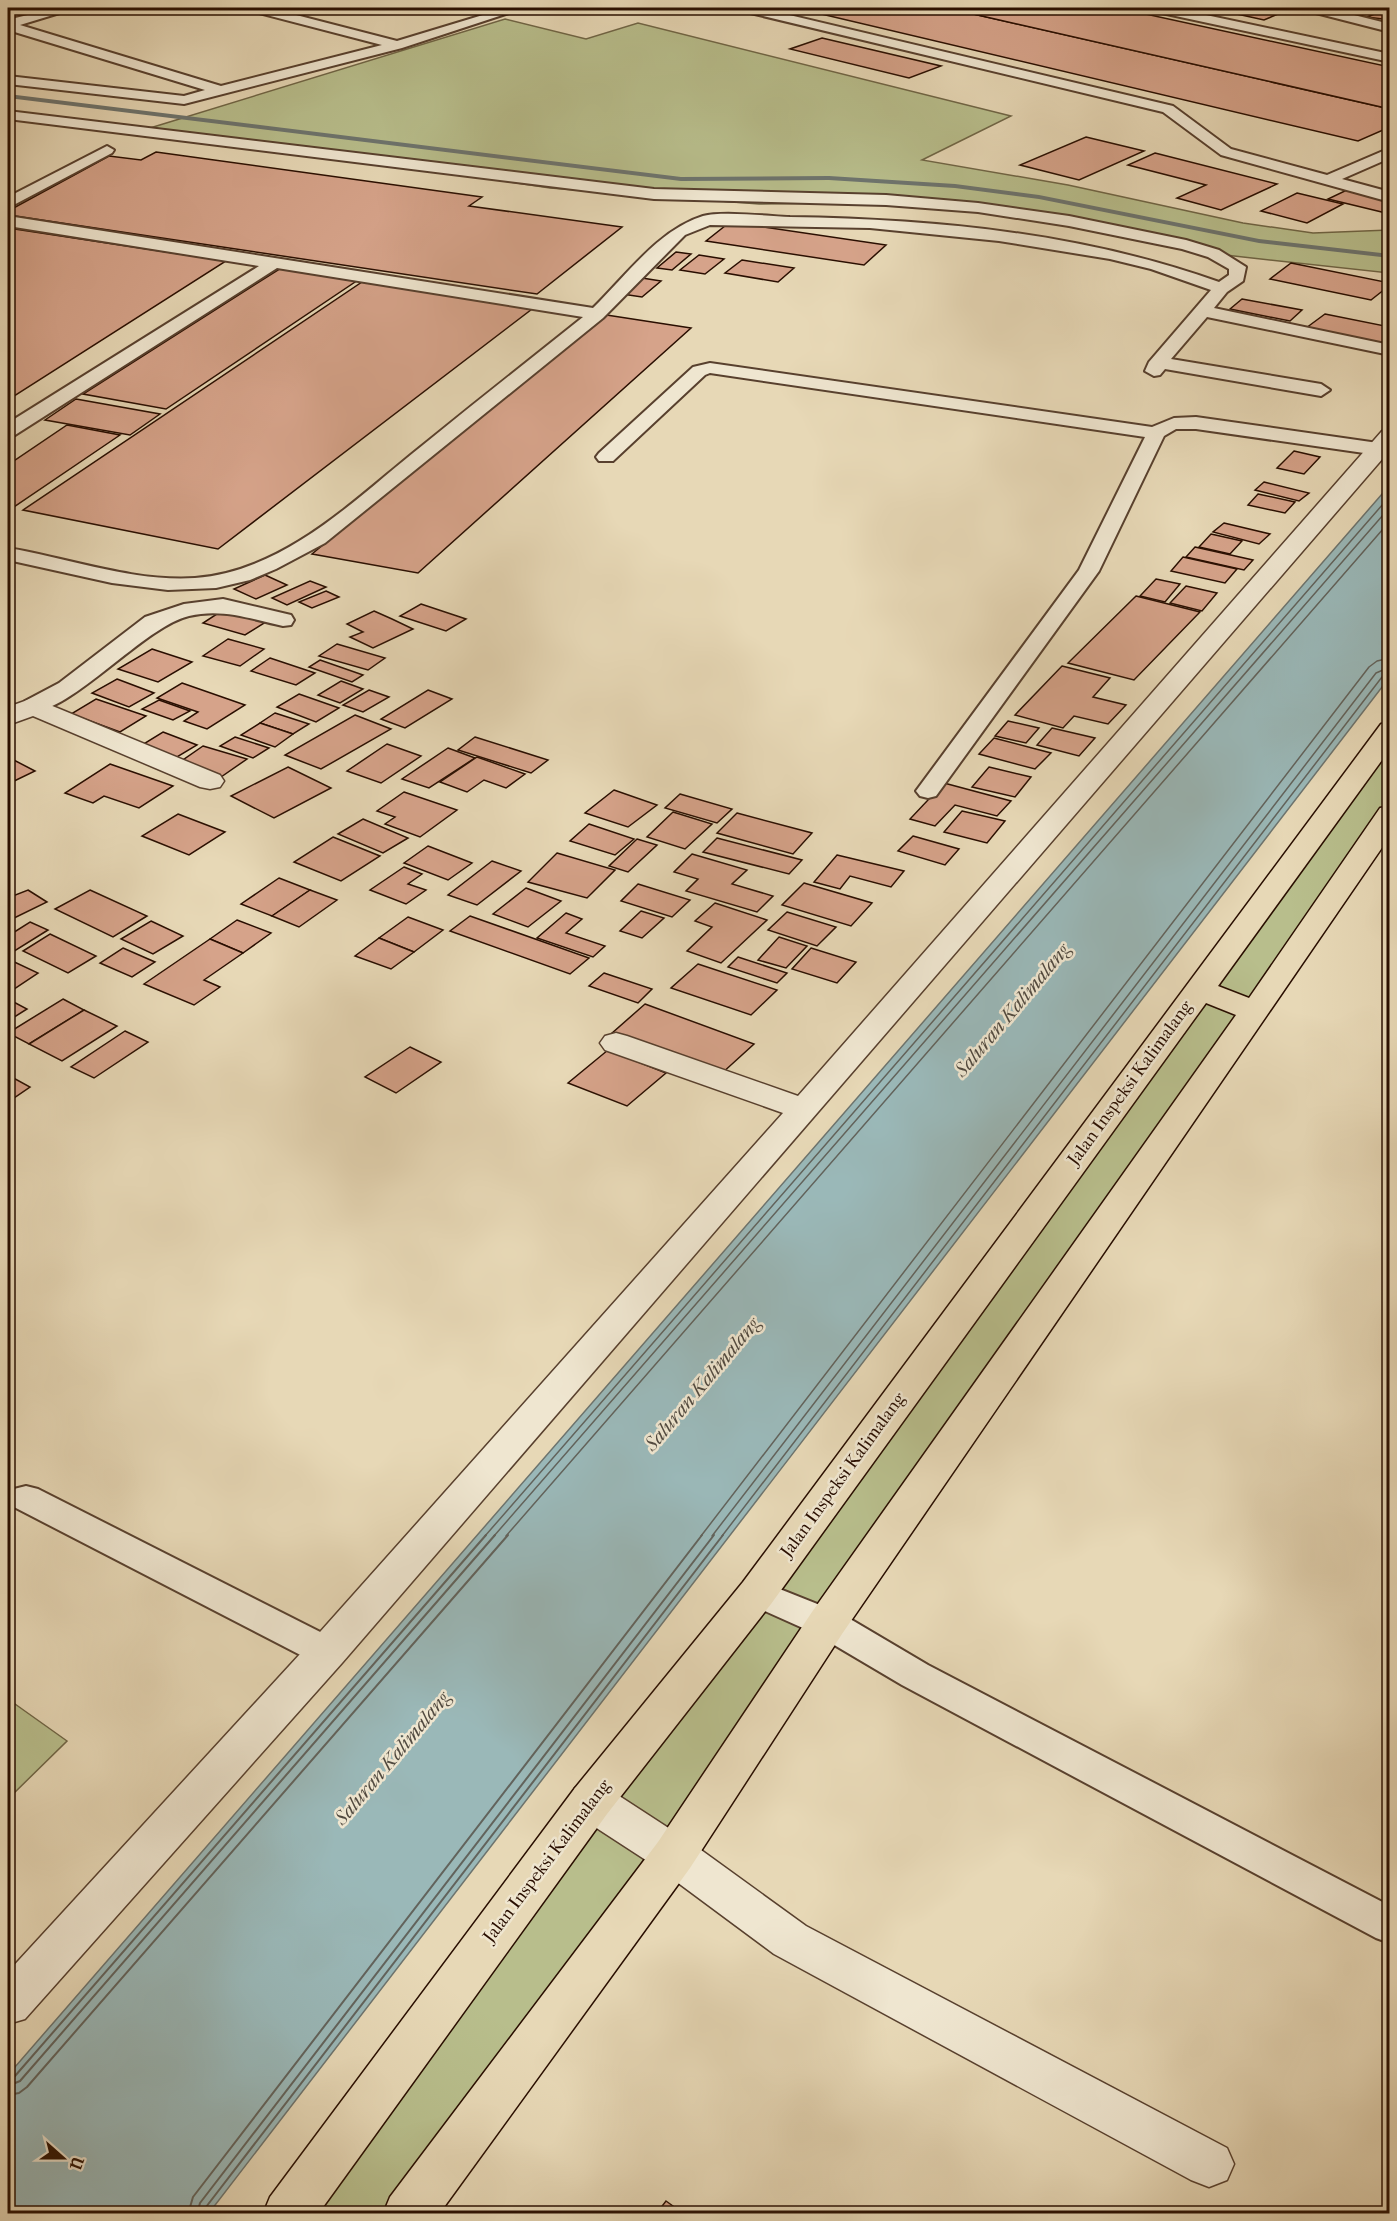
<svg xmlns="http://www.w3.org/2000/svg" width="1397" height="2221" font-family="'IM FELL French Canon',serif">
<rect width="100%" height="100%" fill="#e7d8b6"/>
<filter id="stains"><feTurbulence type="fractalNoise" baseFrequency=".00333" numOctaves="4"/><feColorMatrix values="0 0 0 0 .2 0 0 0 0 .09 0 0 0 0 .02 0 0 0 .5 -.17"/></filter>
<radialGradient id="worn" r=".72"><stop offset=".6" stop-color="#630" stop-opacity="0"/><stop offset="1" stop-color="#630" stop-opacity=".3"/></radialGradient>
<g fill="#b8be8c" stroke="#706646" stroke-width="1.5">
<polygon points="505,19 586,39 638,23 1011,116 922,160 1068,185 1243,223 1313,233 1389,230 1389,273 1189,251 1051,223 908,202 759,204 550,188 150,128"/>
<polygon points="1389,730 1389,814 408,2213 288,2214"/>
<polygon points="8,1699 67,1741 8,1799"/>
</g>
<polygon fill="#9ab8b8" stroke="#6d746e" stroke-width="1.5" points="1389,486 1389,678 209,2213 8,2213 8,2075"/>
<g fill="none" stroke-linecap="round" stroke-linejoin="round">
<g stroke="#62635c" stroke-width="1.5">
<polyline points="485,1536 1390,496"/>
<polyline points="494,1536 1390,507"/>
<polyline points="506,1536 1390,521"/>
<polyline points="701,1536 1369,667 1377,661 1390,658"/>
<polyline points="712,1536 1376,673 1390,667"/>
<polyline points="722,1536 1382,677 1390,675"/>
</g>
<g stroke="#62635c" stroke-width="2">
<polyline points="8,2079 15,2076 486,1535"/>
<polyline points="8,2086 20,2081 495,1535"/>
<polyline points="8,2095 19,2093 27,2087 508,1535"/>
<polyline points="188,2214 193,2197 702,1535"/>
<polyline points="197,2214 200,2203 714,1535"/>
<polyline points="205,2214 206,2207 723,1535"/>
</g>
<polygon fill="#6d746e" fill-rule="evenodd" points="8,94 681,177 829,176 955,184 1039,195 1259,239 1390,254 1390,258 1259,243 1039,199 955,188 829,180 681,181 8,98"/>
</g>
<g fill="#d6a38a" stroke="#290e00" stroke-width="1.5">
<polygon points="8,8 25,8 31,9 8,15"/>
<polygon points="796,8 947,8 1390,109 1390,127 1358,141"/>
<polygon points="947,8 1118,8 1390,67 1390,109"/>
<polygon points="1182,8 1227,8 1212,14"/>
<polygon points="1250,9 1278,14 1264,20 1237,14"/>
<polygon points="1380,12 1390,14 1390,20 1367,17"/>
<polygon points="822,38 941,66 909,78 790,49"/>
<polygon points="1086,137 1144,151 1079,180 1020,165"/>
<polygon points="156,152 482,197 469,206 622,227 537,294 8,215 8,211 109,156 141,160"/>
<polygon points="1155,153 1277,184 1221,210 1177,198 1206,185 1128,165"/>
<polygon points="1351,188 1390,198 1390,214 1328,199"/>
<polygon points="1297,193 1343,204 1307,223 1261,211"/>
<polygon points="730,222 886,245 864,265 706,241"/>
<polygon points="8,228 226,261 8,400"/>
<polygon points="676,252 691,254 672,270 657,268"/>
<polygon points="699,255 724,259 705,274 680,270"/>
<polygon points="742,260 794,268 778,282 725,273"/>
<polygon points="1291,263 1390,283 1390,285 1371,300 1270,279"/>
<polygon points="281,268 358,280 166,409 83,394"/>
<polygon points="642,278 661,281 642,297 622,294"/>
<polygon points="365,280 536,306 218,549 23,510"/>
<polygon points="1242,299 1302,310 1290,321 1230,309"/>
<polygon points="600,314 691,328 418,573 312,554"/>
<polygon points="1325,314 1390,327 1390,346 1306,328"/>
<polygon points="76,399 160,414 130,435 45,420"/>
<polygon points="67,425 120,435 8,511 8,465"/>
<polygon points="1294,451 1320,457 1304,474 1277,468"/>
<polygon points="1264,482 1309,493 1299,501 1255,490"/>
<polygon points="1258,494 1295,502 1285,513 1248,505"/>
<polygon points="1224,523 1270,534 1259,544 1213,532"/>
<polygon points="1211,534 1242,541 1230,554 1199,547"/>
<polygon points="1195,547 1253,560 1244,570 1186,557"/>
<polygon points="1183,557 1237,569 1225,583 1171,571"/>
<polygon points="265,575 287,585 256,599 234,589"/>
<polygon points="1156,579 1180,584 1165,602 1140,596"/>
<polygon points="310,581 326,587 287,605 272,598"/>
<polygon points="1186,586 1217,593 1202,611 1170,603"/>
<polygon points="326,591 339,597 312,608 299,602"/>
<polygon points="1136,596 1200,612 1134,680 1068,663"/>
<polygon points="421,604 466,619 446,631 400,616"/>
<polygon points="226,608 269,620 245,635 203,623"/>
<polygon points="374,611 392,619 413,629 373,648 350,637 363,632 347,624"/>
<polygon points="228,639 264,649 240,666 203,656"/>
<polygon points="337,644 385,658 368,670 319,656"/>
<polygon points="152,649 192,662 158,682 118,669"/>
<polygon points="270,658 315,673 296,685 251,671"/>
<polygon points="320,660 363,675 352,682 309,667"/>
<polygon points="1062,666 1110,678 1093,697 1126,705 1108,724 1074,716 1063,728 1015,715"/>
<polygon points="117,679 154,693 129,707 92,693"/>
<polygon points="341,681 363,689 340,703 318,695"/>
<polygon points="182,683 245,705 207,729 184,721 198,712 157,698"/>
<polygon points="369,690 389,697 363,712 343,705"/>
<polygon points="428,690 452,699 405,728 381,719"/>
<polygon points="299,694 339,708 316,722 277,707"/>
<polygon points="96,699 146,716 120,732 71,714"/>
<polygon points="159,700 190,711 173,720 142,709"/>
<polygon points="275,713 309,724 293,734 260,723"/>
<polygon points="355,715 391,729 321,769 285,755"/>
<polygon points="1008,721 1039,728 1026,743 995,736"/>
<polygon points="260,723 293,734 275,747 241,735"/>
<polygon points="1052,728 1095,738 1079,756 1037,745"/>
<polygon points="163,732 197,745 172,760 137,748"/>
<polygon points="235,737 269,748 253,758 220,746"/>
<polygon points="475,737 548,760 531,773 458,750"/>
<polygon points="994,738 1051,753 1035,769 979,754"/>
<polygon points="387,744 421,756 381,783 347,771"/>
<polygon points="203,746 247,759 221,777 177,764"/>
<polygon points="448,748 475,758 429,788 402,779"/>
<polygon points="8,757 35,771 8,784"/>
<polygon points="477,757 525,774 506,788 484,780 467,792 440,782"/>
<polygon points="110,764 173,786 139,808 104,796 93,803 65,793"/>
<polygon points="288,767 331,788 274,818 231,796"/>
<polygon points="989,767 1031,777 1015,797 972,787"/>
<polygon points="944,783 1011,801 997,816 955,805 935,826 910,819"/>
<polygon points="614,790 657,805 628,827 585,813"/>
<polygon points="404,792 457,810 420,837 385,824 395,817 377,811"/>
<polygon points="680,794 732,809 717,823 665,808"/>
<polygon points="962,811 1005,821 987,843 944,832"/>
<polygon points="673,812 712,824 685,849 647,837"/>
<polygon points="737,813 812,833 793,854 717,833"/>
<polygon points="178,814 225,832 189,855 142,836"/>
<polygon points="363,819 408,838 383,853 338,834"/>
<polygon points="589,824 634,839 615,855 570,841"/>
<polygon points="913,836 959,849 945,865 898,851"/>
<polygon points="333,837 380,856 341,881 294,862"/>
<polygon points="717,838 802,860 789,874 703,852"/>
<polygon points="637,839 657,845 628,872 609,866"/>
<polygon points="428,846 472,863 448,880 404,863"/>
<polygon points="557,853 615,870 587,898 528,882"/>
<polygon points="692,854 747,870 732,884 773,896 757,912 686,891 698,879 674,872"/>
<polygon points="837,855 904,871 891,887 850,876 840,889 814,882"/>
<polygon points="492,861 521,871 477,905 448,895"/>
<polygon points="404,867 422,874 408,884 426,890 406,904 370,890"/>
<polygon points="279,878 310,890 272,916 241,904"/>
<polygon points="804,883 872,903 851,926 782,905"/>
<polygon points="638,884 690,900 672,917 621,901"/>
<polygon points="526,888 561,901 528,927 493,914"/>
<polygon points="28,890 47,902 8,921 8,893 13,896"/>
<polygon points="90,890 147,916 113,937 55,909"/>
<polygon points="310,890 337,900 299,927 272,916"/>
<polygon points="715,903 767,920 721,963 687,951 712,927 695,921"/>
<polygon points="641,911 664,918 642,938 620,931"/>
<polygon points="787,912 836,927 817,946 768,930"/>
<polygon points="566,913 582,919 566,933 605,946 593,957 537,938"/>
<polygon points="470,916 589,958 570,974 450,931"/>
<polygon points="408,917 443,930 414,952 379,938"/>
<polygon points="237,920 271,933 243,953 210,939"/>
<polygon points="151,921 183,936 153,954 121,939"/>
<polygon points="30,922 48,930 8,955 8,936"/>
<polygon points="50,934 96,956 68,973 23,951"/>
<polygon points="779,937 807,946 786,968 758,960"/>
<polygon points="379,938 414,952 391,969 355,956"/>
<polygon points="210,939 243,953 204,980 220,987 194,1005 144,984"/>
<polygon points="123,948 155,962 132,977 100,963"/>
<polygon points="811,948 856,962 837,983 792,969"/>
<polygon points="738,957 787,973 777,983 728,967"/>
<polygon points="8,959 38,973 8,993"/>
<polygon points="698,964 777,990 751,1015 671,988"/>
<polygon points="604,973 652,989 638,1003 589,986"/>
<polygon points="8,999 27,1009 8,1021"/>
<polygon points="63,999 84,1010 29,1044 8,1033"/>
<polygon points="645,1004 754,1044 720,1075 611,1034"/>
<polygon points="84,1010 117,1026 62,1061 29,1044"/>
<polygon points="125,1031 148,1042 94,1078 71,1067"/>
<polygon points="410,1047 441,1062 396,1093 365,1077"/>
<polygon points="608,1050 666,1073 627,1106 568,1083"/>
<polygon points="8,1075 30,1087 8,1102"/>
<polygon points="1390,2183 1390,2214 1381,2214"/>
<polygon points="666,2201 684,2214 656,2214"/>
</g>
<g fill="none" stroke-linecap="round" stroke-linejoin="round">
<g stroke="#58402e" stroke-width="4">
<g id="lane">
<polygon points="57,8 76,8 20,25 221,86 382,45 251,11 250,8 269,8 397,41 506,8 524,8 402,48 184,104 8,84 8,76 184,96 205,90 8,30 11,19"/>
<polygon points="740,8 760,8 1173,106 1231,149 1327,175 1390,148 1390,158 1342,179 1390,192 1390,202 1221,155 1163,112 746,12"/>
<polygon points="1151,8 1173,8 1390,54 1390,62 1157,12"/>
<polygon points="1307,8 1326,8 1390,24 1390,32 1308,11"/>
<path d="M 8,111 L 654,189 L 886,195 L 978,203 L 1069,216 L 1186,240 L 1219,250 L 1246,267 L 1243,281 L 1227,292 L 1214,308 L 1390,345 L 1390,355 L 1207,317 L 1171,359 L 1321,384 L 1330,390 L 1321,396 L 1165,369 L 1160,375 L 1154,376 L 1145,371 L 1149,362 L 1211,290 L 1151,269 L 1110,259 L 999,241 L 870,228 L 710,225 L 685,235 L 603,318 L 325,543 L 276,569 L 250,580 L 216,588 L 168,590 L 112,583 L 8,560 L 8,548 C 69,558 132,582 195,578 C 286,571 356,498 423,445 C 476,402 529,360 583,317 L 277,268 L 15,435 L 8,437 L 8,423 L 259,266 L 8,226 L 8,216 L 593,308 C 626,276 658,230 703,216 C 722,211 768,216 790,217 C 934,219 1082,233 1219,282 L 1229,275 L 1229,269 L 1208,257 L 1182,249 L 1069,226 L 978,212 L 886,205 L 654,199 L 8,119 Z"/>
<polygon points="107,146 114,150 112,153 8,208 8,197"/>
<polygon points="710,363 1152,427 1174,418 1196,417 1378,443 1388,449 1378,455 1196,429 1176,429 1164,436 1099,571 936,796 928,798 920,796 916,791 1079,570 1145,437 710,373 705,375 613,461 599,461 596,457 599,453 693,367"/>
<path d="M 223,599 L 291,615 L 294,620 L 291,625 L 283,626 C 251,619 222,608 189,616 C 142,627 64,721 25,711 L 22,706 L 25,701 L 59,683 L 145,617 L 184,604 Z"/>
<polygon points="26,1486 38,1489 340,1642 345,1652 340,1662 327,1666 314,1662 14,1507 9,1498 14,1489"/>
<polygon points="757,1580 840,1613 928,1665 1390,1906 1390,1943 1376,1938 902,1685 814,1633 745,1602 739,1593 745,1584"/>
</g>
</g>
<g stroke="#58402e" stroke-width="3">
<g id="street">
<polygon points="1390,430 1390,450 342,1663 25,2019 8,2024 8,1972 312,1641 783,1113 605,1050 600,1043 605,1036 616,1033 627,1036 798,1096 1382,431"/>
<polygon points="33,698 220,775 224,781 220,787 210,789 200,787 33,716 8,725 8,707"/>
<polygon points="591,1783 607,1788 690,1842 806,1926 1227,2148 1234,2164 1227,2180 1209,2187 1191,2180 774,1954 658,1868 575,1814 569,1801 575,1788"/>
</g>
</g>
<g stroke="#290e00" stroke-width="3">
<polygon id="primary" points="1390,722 1390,749 1218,986 1249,998 1380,808 1390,806 1390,836 842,1634 690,1868 439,2214 383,2214 390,2197 658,1842 812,1612 1236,1015 1206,1003 771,1604 607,1814 318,2214 263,2214 270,2197 575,1788 743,1582 1381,724"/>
</g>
<use href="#lane" fill="#efe6d0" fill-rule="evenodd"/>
<use href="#street" fill="#efe6d0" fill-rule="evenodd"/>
<use href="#primary" fill="#e7d8b6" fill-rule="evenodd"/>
</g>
<g text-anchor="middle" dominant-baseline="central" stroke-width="5" stroke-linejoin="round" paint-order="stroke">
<g font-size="18" fill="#290e00" stroke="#efe6d0">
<text transform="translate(1130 1083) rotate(-54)">Jalan Inspeksi Kalimalang</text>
<text transform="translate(843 1475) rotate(-54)">Jalan Inspeksi Kalimalang</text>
<text transform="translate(547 1861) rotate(-53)">Jalan Inspeksi Kalimalang</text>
</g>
<g font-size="20" font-style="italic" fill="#514a40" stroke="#efe6d0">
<text transform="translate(1012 1010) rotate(-50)">Saluran Kalimalang</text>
<text transform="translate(702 1384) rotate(-50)">Saluran Kalimalang</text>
<text transform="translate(392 1758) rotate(-50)">Saluran Kalimalang</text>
</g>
</g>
<rect width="1397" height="2221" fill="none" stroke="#e7d8b6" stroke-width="30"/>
<rect x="9" y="9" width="1379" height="2203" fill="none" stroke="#290e00" stroke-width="3"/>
<rect x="15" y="15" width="1367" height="2191" fill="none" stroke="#290e00" stroke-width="1.5"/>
<g transform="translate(63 2158) rotate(111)" stroke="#efe6d0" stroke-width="4.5" paint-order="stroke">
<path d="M0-4.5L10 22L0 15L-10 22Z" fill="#290e00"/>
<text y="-9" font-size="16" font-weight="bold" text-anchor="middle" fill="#290e00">U</text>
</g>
<rect width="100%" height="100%" filter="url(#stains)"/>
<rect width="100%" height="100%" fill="url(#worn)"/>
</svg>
